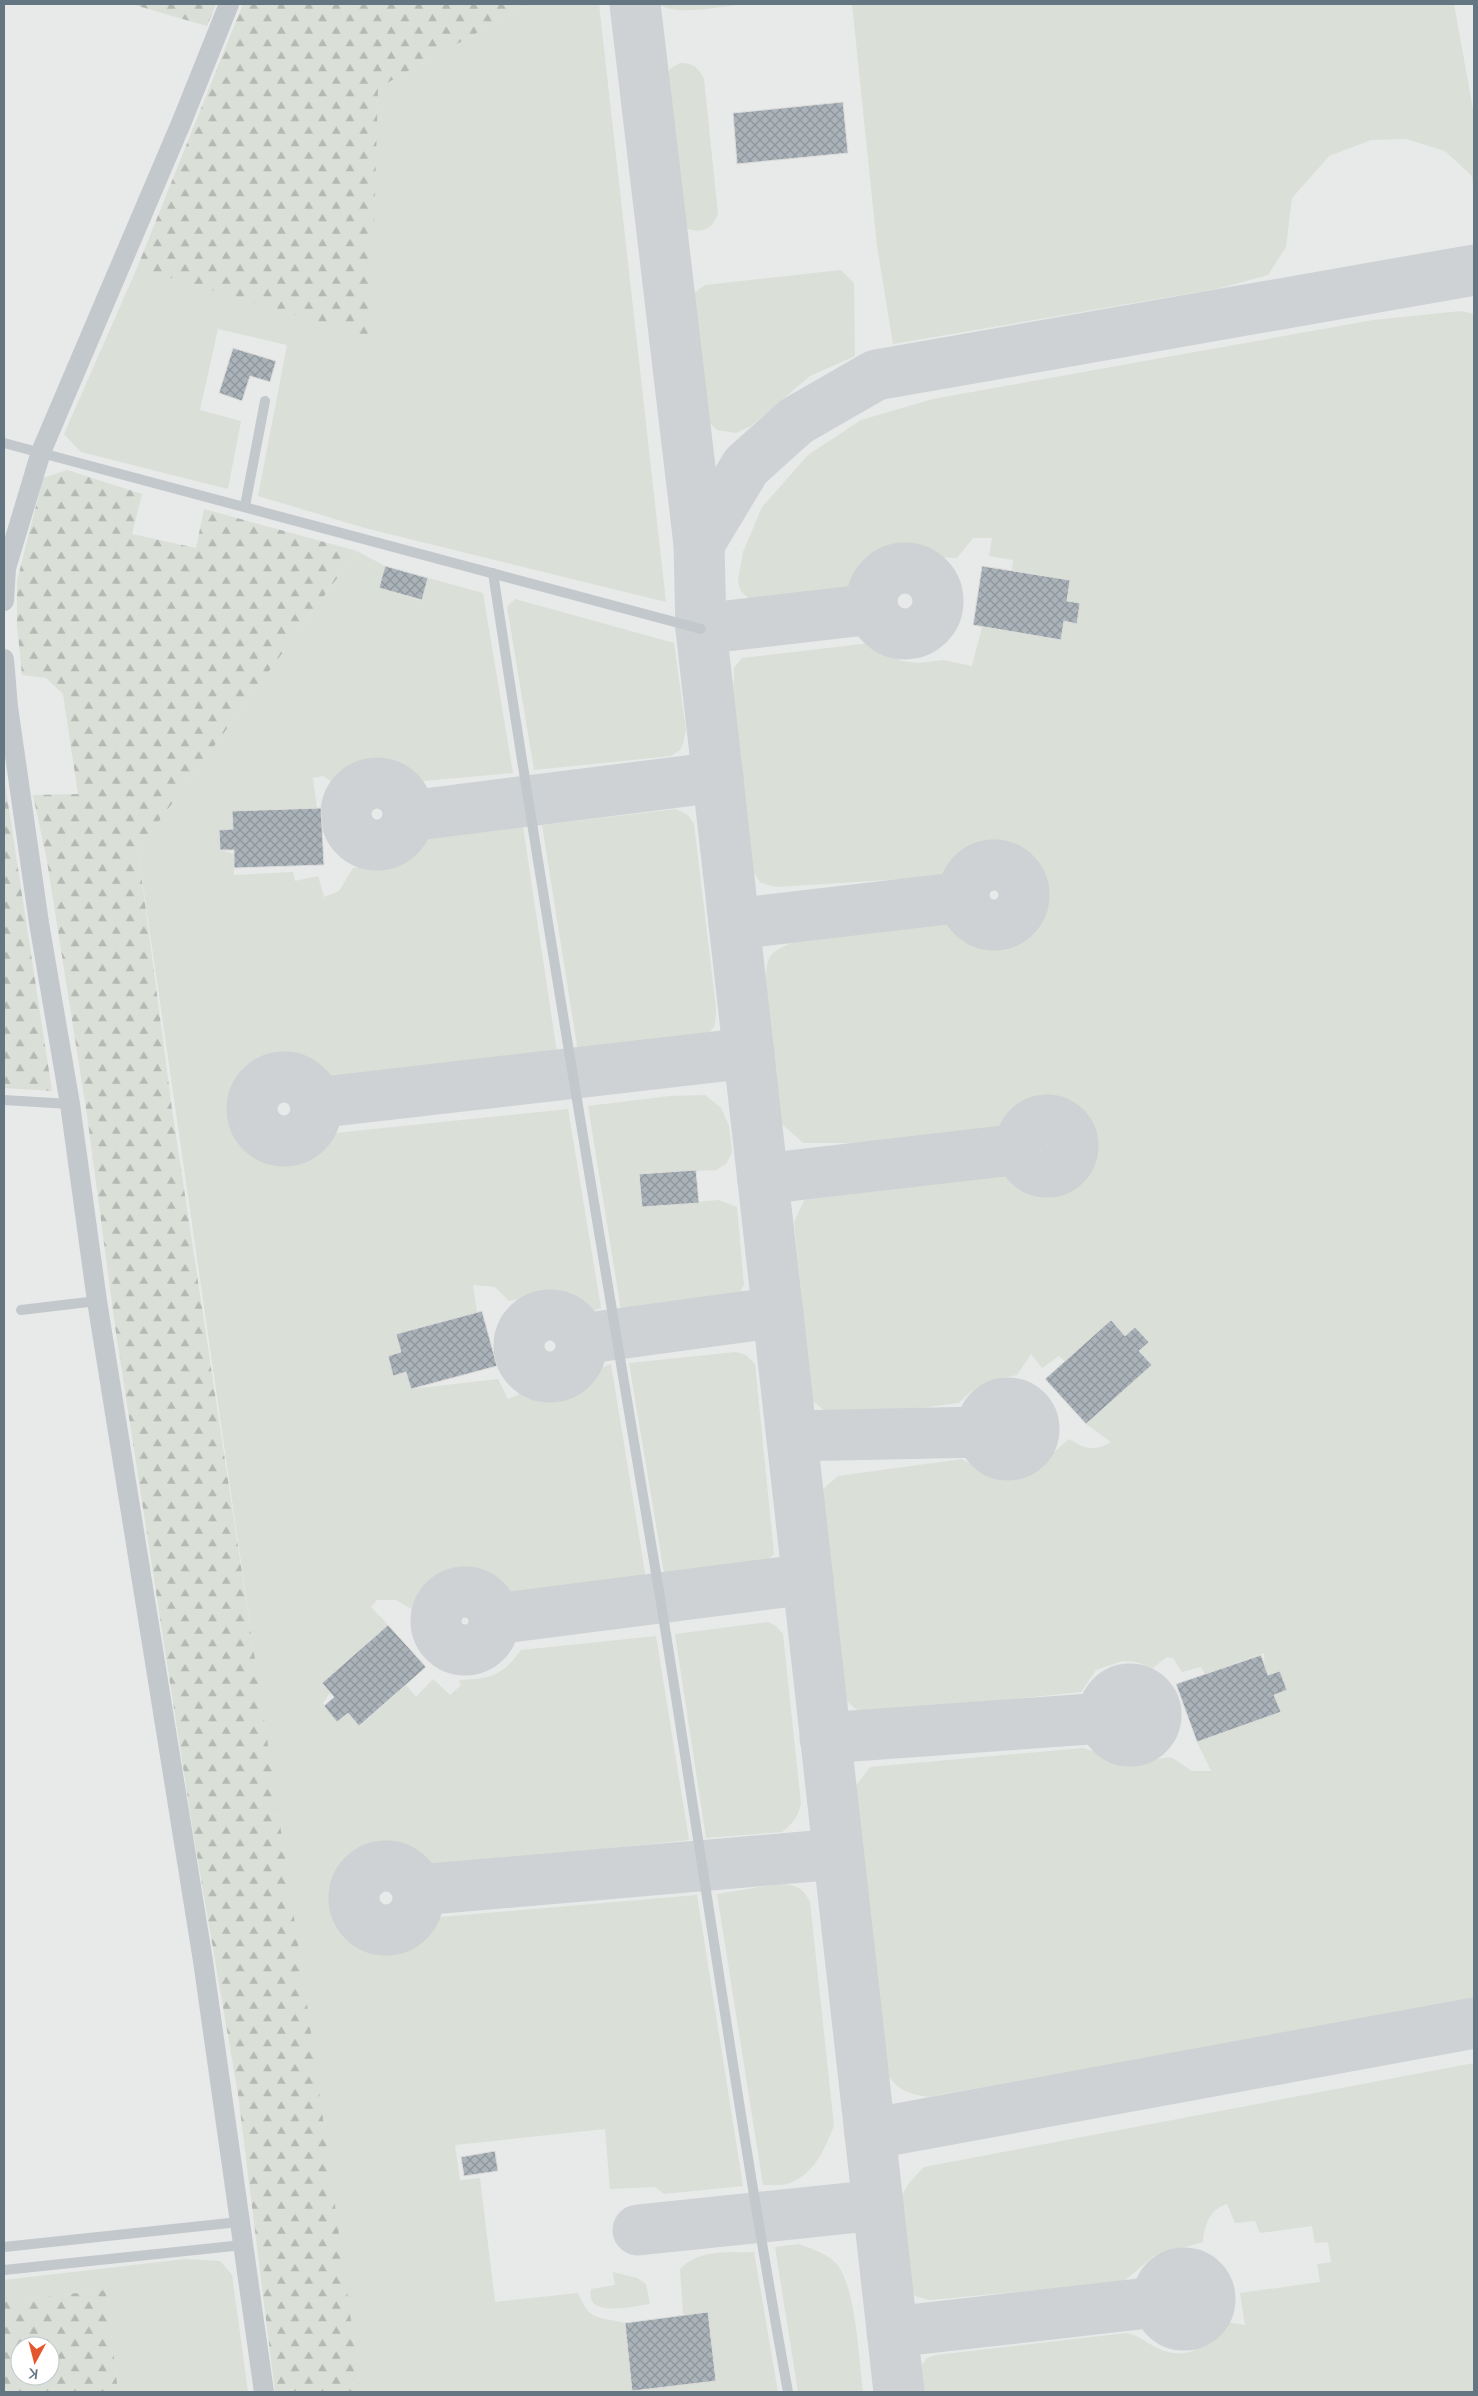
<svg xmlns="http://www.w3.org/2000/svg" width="1478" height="2396" font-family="Mulish,sans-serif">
<defs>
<pattern id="forest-firs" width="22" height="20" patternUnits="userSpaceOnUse" patternTransform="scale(1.25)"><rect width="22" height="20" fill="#dadfd7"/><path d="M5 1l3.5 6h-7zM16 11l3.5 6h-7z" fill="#b4b9b4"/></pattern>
<pattern id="building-cross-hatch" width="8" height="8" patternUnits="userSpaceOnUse" patternTransform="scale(1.25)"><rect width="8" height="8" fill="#aab3b9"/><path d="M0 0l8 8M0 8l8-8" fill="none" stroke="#8e969c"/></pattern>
</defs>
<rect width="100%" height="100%" fill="#fafaf8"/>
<path fill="#e8e9e9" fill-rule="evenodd" d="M 4,4 L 1474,4 L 1474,2392 L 4,2392 ZM 20,2346 L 50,2346 L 50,2376 L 20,2376 Z"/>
<g fill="#dadfd7">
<polygon points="529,4 599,4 666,602 365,528 258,496 287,345 218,329 200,410 241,421 228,489 81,452 64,434 137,268 370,336 378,88"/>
<path d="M 658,4 L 745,4 C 721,6 678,17 658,4 Z"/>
<polygon points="852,4 1454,4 1474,115 1474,199 1472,176 1445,151 1406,139 1371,140 1329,156 1292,198 1286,247 1268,275 1216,289 893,344 877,246"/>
<path d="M 680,63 C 693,63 698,67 704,79 L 718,214 C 711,231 702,233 684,228 L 679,214 L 665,82 L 670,69 Z"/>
<polygon points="841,270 854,283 855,356 810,376 751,426 736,433 717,430 707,420 701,400 690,304 693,294 705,285"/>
<path d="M 1461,311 L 1474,314 L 1474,1999 L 928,2097 C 901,2092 894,2088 882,2063 L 855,1787 L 870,1767 L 1083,1748 L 1131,1763 L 1171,1757 L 1192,1771 L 1211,1771 L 1197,1742 L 1280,1712 L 1274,1695 L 1287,1690 L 1280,1671 L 1265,1675 L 1264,1653 L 1205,1674 L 1201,1667 L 1182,1672 L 1173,1658 L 1167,1657 L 1153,1668 L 1136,1662 L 1122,1661 L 1096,1670 L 1081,1692 L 863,1715 L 842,1697 L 822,1490 L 838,1476 L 962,1459 L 986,1474 L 1000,1478 L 1017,1476 L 1038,1466 L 1069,1439 C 1085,1449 1094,1452 1111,1442 L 1086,1424 L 1152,1365 L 1139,1351 L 1149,1342 L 1136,1327 L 1125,1336 L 1111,1320 L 1065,1361 L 1059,1356 L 1042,1368 L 1031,1354 L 1017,1375 C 990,1380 978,1383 959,1403 L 834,1419 L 812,1400 L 794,1222 L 804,1200 L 1011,1175 C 1016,1182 1022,1184 1030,1188 C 1061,1203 1083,1180 1088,1150 L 1094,1149 L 1091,1130 L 1085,1129 L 1079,1113 C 1047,1093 1026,1098 1006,1129 L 853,1143 L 803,1143 L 781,1123 L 766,983 C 767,957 767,953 792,943 L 957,922 C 993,947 1024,947 1037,899 L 1042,898 L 1041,878 L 1034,878 L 1023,860 L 1010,852 L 991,848 L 969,855 L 951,876 L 776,887 L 761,883 L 751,869 L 733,704 L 734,668 L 742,658 L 870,643 L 902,661 L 919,663 L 943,660 L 972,666 L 982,627 L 1060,640 L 1064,621 L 1077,623 L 1080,603 L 1067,601 L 1070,580 L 1012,570 L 1013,560 L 989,556 L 992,538 L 973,538 L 957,558 L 910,556 L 883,566 L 866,587 L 749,599 L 740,590 L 738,581 L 743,552 L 762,507 L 808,455 L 861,420 L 933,399 L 1373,320 Z"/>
<path d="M 357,551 L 385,566 L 379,588 L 422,601 L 428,578 L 483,593 L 513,773 L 423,781 L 394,764 L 375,762 L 350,770 L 335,784 L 323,776 L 313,778 L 317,808 L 233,811 L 233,829 L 219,830 L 220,850 L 234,854 L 234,875 L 293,872 L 295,881 L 318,876 L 324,897 L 339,891 L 353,868 L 388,864 L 410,855 L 428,839 L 523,827 L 557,1053 L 321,1081 C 289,1056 245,1062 241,1107 L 235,1109 L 238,1127 L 246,1127 C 248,1132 249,1138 251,1142 C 254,1146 260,1149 264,1151 C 289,1167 312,1147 327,1128 L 335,1133 L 568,1109 L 601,1308 L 585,1313 L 577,1299 L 542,1294 L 509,1301 L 495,1287 L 473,1285 L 477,1312 L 401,1352 L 388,1356 L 393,1375 L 406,1372 L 411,1389 L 498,1379 L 508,1399 L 518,1395 L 522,1389 C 543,1398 567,1403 585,1385 C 597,1373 593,1370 611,1364 L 646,1579 L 515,1594 L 483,1576 L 466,1577 L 437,1589 L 413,1610 L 396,1600 L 377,1600 L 371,1607 L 388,1625 L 322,1683 L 330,1693 L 323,1703 L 339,1720 L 348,1713 L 360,1726 L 406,1685 L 416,1697 L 433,1679 L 450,1695 L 461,1685 L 459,1680 C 491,1679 502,1676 521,1650 L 656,1636 L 689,1840 L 423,1868 L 398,1854 L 380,1856 L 361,1865 L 349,1879 L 345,1895 L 339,1896 L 343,1915 L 351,1916 C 351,1921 352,1928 354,1931 C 364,1946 394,1949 408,1940 C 419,1933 424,1922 429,1912 L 438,1912 L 440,1917 L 697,1895 L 743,2186 L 664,2194 L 655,2187 L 610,2189 L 605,2129 L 455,2145 L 460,2180 L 480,2178 L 495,2302 L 578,2293 C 590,2322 597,2316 625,2323 L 632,2391 L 716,2381 L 708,2313 L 683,2315 L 680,2269 C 699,2249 727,2253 754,2252 L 778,2392 L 361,2392 L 138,850 Z"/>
<polygon points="515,599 674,643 686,730 683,744 680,750 671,756 534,770 507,607"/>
<path d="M 676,809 L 688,815 L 694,824 L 716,1008 C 716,1028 714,1031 697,1041 L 578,1052 L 542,825 Z"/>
<polygon points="705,1095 721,1108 729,1126 732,1152 726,1164 716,1170 639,1174 642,1207 719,1200 737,1207 744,1285 738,1296 726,1299 621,1310 588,1106 670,1096"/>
<polygon points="736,1352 746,1355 755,1364 774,1554 760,1569 665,1579 629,1363"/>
<path d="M 768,1622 L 776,1626 L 783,1634 L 801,1804 C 798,1817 792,1824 782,1832 L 706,1838 L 675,1634 Z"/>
<path d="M 777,1884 C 794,1884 803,1887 810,1902 L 834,2126 C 824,2149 816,2172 790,2183 C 783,2186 771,2185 763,2185 L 717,1894 Z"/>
<path d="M 1474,2063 L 1474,2392 L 918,2392 L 916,2374 L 927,2358 L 936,2355 L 1127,2333 C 1141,2336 1149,2345 1162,2350 C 1189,2361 1212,2344 1226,2322 L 1245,2325 L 1240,2293 L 1320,2282 L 1317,2264 L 1331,2262 L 1328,2242 L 1315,2243 L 1312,2226 L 1260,2233 L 1255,2221 L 1235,2223 L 1227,2204 C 1210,2209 1204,2225 1203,2242 L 1154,2256 L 1123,2282 L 930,2300 L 915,2296 C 904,2273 894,2222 901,2198 C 905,2186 916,2175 924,2167 Z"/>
<path d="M 799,2244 C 812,2249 831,2255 839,2267 C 856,2293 859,2360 863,2392 L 798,2392 L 775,2247 Z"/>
<polygon points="185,2259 220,2261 232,2275 248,2392 118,2392 106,2290 4,2301 4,2280"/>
<path d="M 613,2272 L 637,2278 L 646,2284 L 650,2304 C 635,2306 584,2319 591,2289 L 615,2285 Z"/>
</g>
<g fill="url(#forest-firs)" fill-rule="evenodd">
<polygon points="131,4 216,4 207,26"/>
<polygon points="243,4 529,4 378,88 371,337 137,268"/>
<polygon points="67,470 142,494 132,534 196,548 204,509 357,551 138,850 172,1109 306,1997 361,2392 275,2392 238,2094 194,1838 116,1333 87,1115 47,861 33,795 78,794 63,694 46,678 22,675 17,625 17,581 43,478"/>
<polygon points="4,777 52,1091 4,1088"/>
<path d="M 106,2290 L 118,2392 L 4,2392 L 4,2301 ZM 20,2346 L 50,2346 L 50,2376 L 20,2376 Z"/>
</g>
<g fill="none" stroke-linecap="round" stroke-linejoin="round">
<g stroke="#ced2d4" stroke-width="51">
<polyline points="635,4 699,544 701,629 899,2392"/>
<polyline points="699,544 746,466 796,421 876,375 1474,270"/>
<circle cx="905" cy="601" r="33"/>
<polyline points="701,629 873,609"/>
<circle cx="377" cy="814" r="31"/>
<polyline points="409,816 718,777"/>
<circle cx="994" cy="895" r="30"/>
<polyline points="734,924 964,897"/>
<circle cx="284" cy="1109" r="32"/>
<polyline points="315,1103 749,1053"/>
<circle cx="1047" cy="1146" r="26"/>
<polyline points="763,1179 1020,1149"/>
<circle cx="550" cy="1346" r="31"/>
<polyline points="581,1339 778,1312"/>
<circle cx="1008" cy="1429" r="26"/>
<polyline points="792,1436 982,1432"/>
<circle cx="465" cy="1621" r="29"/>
<polyline points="495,1619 808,1579"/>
<circle cx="1130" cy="1715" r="26"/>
<polyline points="825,1738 1104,1718"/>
<circle cx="386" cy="1898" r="32"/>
<polyline points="418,1890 838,1854"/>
<polyline points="870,2134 1474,2023"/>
<polyline points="638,2230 878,2205"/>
<circle cx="1184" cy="2299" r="26"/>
<polyline points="892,2332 1157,2302"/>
</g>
</g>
<g fill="url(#building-cross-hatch)" stroke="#dcdcda">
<polygon points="843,102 848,153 737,164 733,113"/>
<polygon points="233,348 276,361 270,382 250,376 242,401 219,393"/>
<polygon points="385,566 428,578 422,600 379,588"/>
<polygon points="982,566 1070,580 1067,601 1080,603 1077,624 1064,621 1061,640 973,625"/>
<polygon points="321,808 324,865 234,868 234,850 220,850 219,830 233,829 232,811"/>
<polygon points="696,1170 699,1203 642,1207 639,1174"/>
<polygon points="482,1311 497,1366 411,1389 406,1372 393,1376 388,1356 401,1352 396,1334"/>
<polygon points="1111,1320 1125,1336 1135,1327 1149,1342 1139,1351 1152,1365 1086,1424 1045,1379"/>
<polygon points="388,1625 426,1667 359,1726 348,1713 337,1722 324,1706 334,1697 322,1683"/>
<polygon points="1261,1655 1268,1675 1280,1671 1287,1690 1274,1695 1281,1712 1197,1742 1176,1684"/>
<polygon points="495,2151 498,2171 464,2176 461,2157"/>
<polygon points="708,2312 716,2381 632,2391 625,2323"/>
</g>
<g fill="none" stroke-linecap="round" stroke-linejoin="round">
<g stroke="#c3c8cc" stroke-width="10">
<polyline points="4,443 701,629"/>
<polyline points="245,506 265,401"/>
<path d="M 493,573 C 545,915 603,1256 660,1597 C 703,1862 740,2128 788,2392"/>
<polyline points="4,1100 70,1104"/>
<polyline points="21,1310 97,1301"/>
<polyline points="4,2247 239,2222"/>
<polyline points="4,2270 243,2245"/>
</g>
<g stroke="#c3c8cc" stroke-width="20">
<polyline points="4,601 6,568 41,452 182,121 229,4"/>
<polyline points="4,659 8,707 39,923 70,1104 97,1301 203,1961 264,2392"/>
</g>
</g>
<rect width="1478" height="2396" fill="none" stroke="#657683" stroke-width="10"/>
<g transform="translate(35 2361) rotate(187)"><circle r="24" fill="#ffffff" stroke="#c1c8cd"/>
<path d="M0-4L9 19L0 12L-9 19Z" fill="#e4572e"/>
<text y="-8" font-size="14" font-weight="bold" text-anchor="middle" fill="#657683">K</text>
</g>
</svg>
